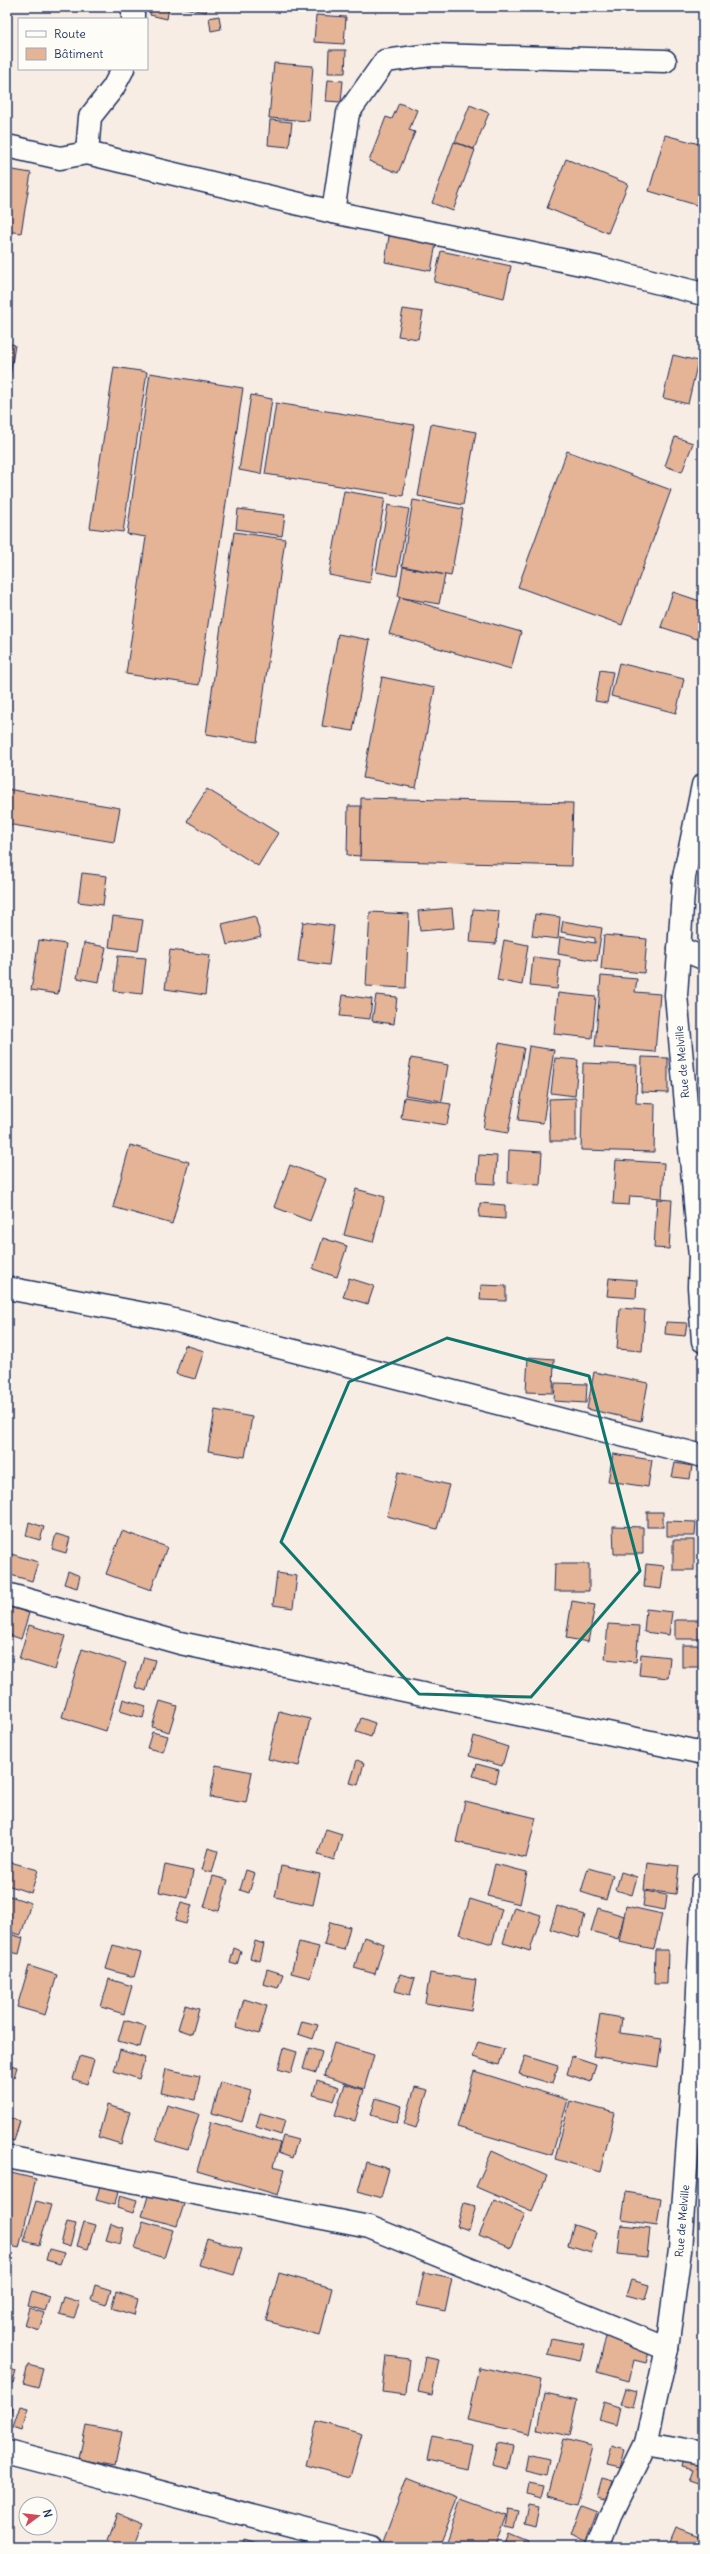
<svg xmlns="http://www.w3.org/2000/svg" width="710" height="2554" font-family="Delius,sans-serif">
<rect width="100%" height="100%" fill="#f8ede4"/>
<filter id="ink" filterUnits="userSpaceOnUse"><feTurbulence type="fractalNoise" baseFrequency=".025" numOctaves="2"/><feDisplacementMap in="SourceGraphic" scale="8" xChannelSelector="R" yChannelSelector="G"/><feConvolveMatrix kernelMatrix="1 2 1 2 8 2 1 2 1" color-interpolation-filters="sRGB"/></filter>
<g filter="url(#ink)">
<g fill="#e5b396" stroke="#1b2f5e">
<polygon points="151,7 169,7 167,19 150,15"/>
<polygon points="179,7 207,7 206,12"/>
<polygon points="316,15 346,17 344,44 314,42"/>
<polygon points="219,16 221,29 211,31 209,18"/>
<polygon points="329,50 346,50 345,73 328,73"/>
<polygon points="274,63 313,66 309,121 269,118"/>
<polygon points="328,80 343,81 341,102 326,101"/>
<polygon points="399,103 417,110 409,130 415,132 398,173 369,161 386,117 392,119"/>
<polygon points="470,105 489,113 474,149 455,142"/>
<polygon points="270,120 292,122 289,147 268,145"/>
<polygon points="665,135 703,145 703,207 649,191"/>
<polygon points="454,142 475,150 453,211 432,203"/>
<polygon points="566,159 628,184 608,233 547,208"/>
<polygon points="7,169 31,173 21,233 7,231"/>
<polygon points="390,230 437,238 431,271 385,262"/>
<polygon points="441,251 511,266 504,298 434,282"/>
<polygon points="403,309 423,312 418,339 398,336"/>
<polygon points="7,343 15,345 7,395"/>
<polygon points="673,355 698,361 688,404 663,398"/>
<polygon points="114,367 147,372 123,532 90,528"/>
<polygon points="150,373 243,388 199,685 126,674 146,537 127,534"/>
<polygon points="251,395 272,399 261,474 239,470"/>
<polygon points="276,403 414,425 403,496 265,474"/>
<polygon points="431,424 476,432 463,505 418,496"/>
<polygon points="675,437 693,443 682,472 665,466"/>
<polygon points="567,451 671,490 622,625 518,587"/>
<polygon points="344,491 385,498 370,583 329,575"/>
<polygon points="413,500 463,509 451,576 402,566"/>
<polygon points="388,505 409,509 397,576 376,572"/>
<polygon points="238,509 285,515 282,536 236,529"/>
<polygon points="234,532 285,539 257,742 206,734"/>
<polygon points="403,567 445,575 439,604 398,597"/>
<polygon points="673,592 703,602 703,641 661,627"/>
<polygon points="400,597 521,632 511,669 389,634"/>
<polygon points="338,634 370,640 353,731 322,726"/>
<polygon points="619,663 684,679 676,713 611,696"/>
<polygon points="600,670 613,672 607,703 595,701"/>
<polygon points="382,677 435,688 416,788 363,778"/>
<polygon points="7,789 120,808 114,842 7,824"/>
<polygon points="207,789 278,833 258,866 187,821"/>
<polygon points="361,798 573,803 571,866 360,860"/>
<polygon points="348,806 361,806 360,856 347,855"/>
<polygon points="82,873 107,876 103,905 78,902"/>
<polygon points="452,908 454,928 420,931 418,911"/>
<polygon points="473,909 499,911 496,944 470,942"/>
<polygon points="370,912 409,914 406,988 366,986"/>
<polygon points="535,914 560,917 558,939 532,936"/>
<polygon points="113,916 143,920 138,951 109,947"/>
<polygon points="255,916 261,937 227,945 222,924"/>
<polygon points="563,921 602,928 597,961 558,954 560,937 595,943 595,938 561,932"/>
<polygon points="303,922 334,926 329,965 298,961"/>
<polygon points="604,935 647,939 644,973 601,969"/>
<polygon points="39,940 66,944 58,994 31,990"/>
<polygon points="504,940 528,945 522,985 497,980"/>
<polygon points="84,943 106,947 99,982 77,978"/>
<polygon points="170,950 210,955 205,995 165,989"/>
<polygon points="118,956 146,958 142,994 114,991"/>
<polygon points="533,957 560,960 557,989 530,986"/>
<polygon points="601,976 637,979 635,992 660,994 655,1052 595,1047"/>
<polygon points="558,993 596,997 592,1038 554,1034"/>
<polygon points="343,995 372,999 370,1019 340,1016"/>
<polygon points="376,995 397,997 394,1024 372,1021"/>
<polygon points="499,1043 524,1048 508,1133 483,1129"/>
<polygon points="529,1046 554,1050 543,1123 518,1120"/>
<polygon points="642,1057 668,1058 668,1093 641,1092"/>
<polygon points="411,1058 448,1065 442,1101 405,1095"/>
<polygon points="555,1058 578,1060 575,1096 551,1093"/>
<polygon points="583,1063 637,1065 636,1103 655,1104 654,1152 581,1150"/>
<polygon points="404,1097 451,1104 447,1125 401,1118"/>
<polygon points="576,1098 576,1141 550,1141 549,1099"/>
<polygon points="130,1145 189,1162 172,1224 113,1207"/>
<polygon points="509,1150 542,1152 540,1185 508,1183"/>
<polygon points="479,1155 497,1156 495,1184 477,1183"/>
<polygon points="616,1160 664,1163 662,1198 630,1196 629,1205 613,1204"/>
<polygon points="290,1165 326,1179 310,1221 274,1207"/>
<polygon points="356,1189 385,1197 373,1242 344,1235"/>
<polygon points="657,1199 672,1200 669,1249 654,1248"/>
<polygon points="480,1203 505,1205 505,1219 479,1217"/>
<polygon points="323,1238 347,1246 337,1277 313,1269"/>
<polygon points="349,1278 374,1286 368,1304 343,1297"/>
<polygon points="609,1278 637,1280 636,1298 607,1296"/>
<polygon points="481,1285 506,1286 506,1301 480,1300"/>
<polygon points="620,1308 645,1310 642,1351 617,1349"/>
<polygon points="666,1322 687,1323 685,1336 665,1334"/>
<polygon points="185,1345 204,1351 195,1379 176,1374"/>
<polygon points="528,1357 554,1359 553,1393 526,1392"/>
<polygon points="594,1372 648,1383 641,1421 587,1409"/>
<polygon points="555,1383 587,1384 586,1403 554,1401"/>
<polygon points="215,1410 252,1417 245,1457 208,1451"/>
<polygon points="613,1454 652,1460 648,1487 608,1481"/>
<polygon points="675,1463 692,1466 690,1479 672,1477"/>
<polygon points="398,1472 449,1485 437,1529 387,1516"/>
<rect x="647" y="1512" width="16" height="15"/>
<polygon points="667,1521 696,1522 695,1536 667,1536"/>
<polygon points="29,1522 44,1527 40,1540 26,1536"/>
<polygon points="613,1526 643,1527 643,1554 614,1554"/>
<polygon points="122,1531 167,1547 151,1590 106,1574"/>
<polygon points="56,1534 70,1538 66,1553 52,1549"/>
<rect x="673" y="1540" width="21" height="30"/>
<polygon points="8,1553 38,1562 32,1581 7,1574"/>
<polygon points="555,1564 589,1564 589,1591 554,1591"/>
<polygon points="646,1564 664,1566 661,1589 644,1587"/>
<polygon points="68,1571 80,1576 77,1588 64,1584"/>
<polygon points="277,1573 297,1576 293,1608 273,1605"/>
<polygon points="572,1601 595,1605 588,1642 566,1638"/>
<polygon points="7,1606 29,1613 21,1639 7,1634"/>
<polygon points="646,1609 672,1612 669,1635 644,1632"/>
<polygon points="675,1620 701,1620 700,1639 675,1639"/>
<polygon points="608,1624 639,1626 636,1662 605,1659"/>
<polygon points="29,1625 65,1636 55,1670 19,1659"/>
<rect x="682" y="1645" width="20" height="22"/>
<polygon points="82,1649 126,1663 106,1731 62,1717"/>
<polygon points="641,1654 670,1657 668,1678 639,1675"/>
<polygon points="144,1657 155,1660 146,1691 135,1687"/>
<polygon points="123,1699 146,1706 143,1718 120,1711"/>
<polygon points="160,1701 177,1706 169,1732 152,1727"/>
<polygon points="279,1711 310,1719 299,1766 268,1759"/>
<polygon points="361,1718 375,1723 371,1737 356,1732"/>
<polygon points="152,1732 168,1736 163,1752 147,1748"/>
<polygon points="474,1736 508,1747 502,1766 469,1756"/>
<polygon points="357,1760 364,1763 358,1785 350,1783"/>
<polygon points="477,1764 499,1770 496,1783 473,1776"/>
<polygon points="216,1765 252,1772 246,1803 210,1797"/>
<polygon points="465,1801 536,1818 526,1858 456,1842"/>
<polygon points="326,1829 342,1834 334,1860 318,1855"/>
<polygon points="208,1848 218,1851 212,1873 202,1870"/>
<polygon points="7,1861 38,1870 31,1893 7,1885"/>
<polygon points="647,1862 679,1866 676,1894 644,1890"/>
<polygon points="495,1864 527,1872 520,1904 487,1896"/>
<polygon points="165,1865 193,1871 188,1898 159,1892"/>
<polygon points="281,1866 320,1874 313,1905 275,1897"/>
<polygon points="588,1868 613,1875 606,1900 581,1892"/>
<polygon points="246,1870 255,1873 249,1893 240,1890"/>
<polygon points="621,1872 637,1877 632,1895 616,1890"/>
<polygon points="213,1876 228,1880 219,1911 204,1907"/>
<polygon points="645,1891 667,1895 665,1910 643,1906"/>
<polygon points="7,1895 31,1903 21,1935 7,1931"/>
<polygon points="470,1899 502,1909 492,1944 459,1934"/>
<polygon points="181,1902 192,1905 186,1924 175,1921"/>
<polygon points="557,1906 585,1915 579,1938 550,1929"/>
<polygon points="626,1906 662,1914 654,1949 619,1942"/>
<polygon points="514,1907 541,1915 530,1951 503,1943"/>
<polygon points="598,1908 624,1916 618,1939 591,1931"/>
<polygon points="330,1922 350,1927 344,1950 324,1945"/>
<polygon points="7,1933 23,1938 19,1954 7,1951"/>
<polygon points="364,1937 384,1944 375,1974 354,1968"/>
<polygon points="255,1941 264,1944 260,1961 250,1958"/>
<polygon points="299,1942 319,1947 310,1978 291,1973"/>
<polygon points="113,1945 141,1953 134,1977 106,1969"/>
<polygon points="234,1948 241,1951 237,1965 230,1963"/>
<polygon points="655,1950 668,1950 667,1984 654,1984"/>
<polygon points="29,1966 57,1975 45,2015 17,2007"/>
<polygon points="267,1969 283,1974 278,1988 263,1984"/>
<polygon points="430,1973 476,1980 471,2011 425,2003"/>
<polygon points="400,1974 415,1978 410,1995 395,1991"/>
<polygon points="109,1979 132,1986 124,2014 101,2007"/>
<polygon points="244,1999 267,2006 259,2034 236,2027"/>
<polygon points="185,2005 199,2009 192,2034 178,2029"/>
<polygon points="600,2014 622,2018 620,2033 662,2039 658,2067 593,2056"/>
<polygon points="124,2020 146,2026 140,2047 118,2041"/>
<polygon points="302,2021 318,2025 313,2039 298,2034"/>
<polygon points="478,2042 504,2049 499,2065 473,2057"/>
<polygon points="334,2043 374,2055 364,2089 324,2076"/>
<polygon points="284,2048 297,2052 291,2073 278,2069"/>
<polygon points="309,2048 322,2052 316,2073 303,2069"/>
<polygon points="120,2050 145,2058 139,2079 114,2071"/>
<polygon points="80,2056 94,2060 87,2084 73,2079"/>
<polygon points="525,2056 558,2066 553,2084 519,2074"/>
<polygon points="572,2056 596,2064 591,2082 567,2074"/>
<polygon points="7,2064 17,2067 14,2077 7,2075"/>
<polygon points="166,2069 200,2076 195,2100 161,2093"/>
<polygon points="474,2071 568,2100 552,2155 457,2127"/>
<polygon points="317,2080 339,2087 334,2101 313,2095"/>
<polygon points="221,2082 251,2091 242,2122 212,2113"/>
<polygon points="345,2084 364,2090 355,2121 335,2115"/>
<polygon points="415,2087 428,2090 416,2128 404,2124"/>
<polygon points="376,2098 402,2106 397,2123 371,2115"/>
<polygon points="570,2101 615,2113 600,2172 555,2159"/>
<polygon points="107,2105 130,2112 121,2144 98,2137"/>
<polygon points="167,2105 199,2114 188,2150 156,2141"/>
<polygon points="260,2113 285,2120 281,2135 256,2127"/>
<polygon points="7,2117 20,2121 14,2141 7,2139"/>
<polygon points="211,2122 280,2143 273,2166 285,2169 278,2195 197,2171"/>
<polygon points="283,2136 298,2140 292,2158 278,2153"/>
<polygon points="492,2151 547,2176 532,2211 476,2187"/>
<polygon points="366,2162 389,2169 381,2198 358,2191"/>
<polygon points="7,2172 36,2179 19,2248 7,2245"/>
<polygon points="100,2185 119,2190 114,2205 96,2200"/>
<polygon points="626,2192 661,2198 657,2225 622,2220"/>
<polygon points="149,2193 184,2204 177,2226 142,2216"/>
<polygon points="120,2195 137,2200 133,2213 117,2208"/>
<polygon points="494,2200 525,2214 510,2248 479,2235"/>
<polygon points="36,2201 51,2205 39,2245 24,2241"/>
<polygon points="464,2203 476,2206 469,2230 457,2226"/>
<polygon points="143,2221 173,2230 164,2258 135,2249"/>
<polygon points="67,2222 76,2224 70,2247 61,2244"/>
<polygon points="84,2222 95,2225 88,2249 77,2246"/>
<polygon points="111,2224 124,2228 120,2244 106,2240"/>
<polygon points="574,2225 596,2232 591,2252 568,2245"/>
<polygon points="621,2225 650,2228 647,2257 618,2254"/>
<polygon points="207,2238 242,2249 234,2275 199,2265"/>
<polygon points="49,2249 64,2253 60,2264 46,2260"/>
<polygon points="424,2272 452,2278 445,2311 417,2305"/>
<polygon points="279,2273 332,2288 320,2335 266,2321"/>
<polygon points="631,2280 649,2285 645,2300 626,2295"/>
<polygon points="95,2285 111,2290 106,2305 91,2300"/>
<polygon points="32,2291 50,2297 45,2311 28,2306"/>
<polygon points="116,2292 138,2299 134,2315 111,2308"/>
<polygon points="64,2297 80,2302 74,2318 59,2314"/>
<polygon points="29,2308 44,2313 39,2330 24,2325"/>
<polygon points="607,2333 651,2345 646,2363 634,2360 629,2381 597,2372"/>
<polygon points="551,2338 584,2344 580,2361 547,2354"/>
<polygon points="386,2356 410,2359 406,2395 382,2392"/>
<polygon points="425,2357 439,2360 432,2395 418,2392"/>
<polygon points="28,2365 43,2369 38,2387 23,2383"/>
<polygon points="479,2367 541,2380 530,2434 467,2420"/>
<polygon points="7,2368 16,2371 13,2383 7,2381"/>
<polygon points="626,2388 637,2391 633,2407 621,2404"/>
<polygon points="545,2393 577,2400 569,2436 538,2429"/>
<polygon points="604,2402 620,2407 616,2425 599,2420"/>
<polygon points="7,2404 12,2405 9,2428 7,2427"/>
<polygon points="20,2406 28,2408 22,2430 13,2427"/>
<polygon points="317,2421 362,2434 350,2477 306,2465"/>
<polygon points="86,2425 122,2432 115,2466 79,2459"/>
<polygon points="432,2436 472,2444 467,2469 427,2460"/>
<polygon points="563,2439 593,2446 578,2504 548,2496"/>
<polygon points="497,2443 513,2446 508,2469 492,2465"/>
<polygon points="612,2446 625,2450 620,2468 607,2465"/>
<polygon points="528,2454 549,2459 546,2476 525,2471"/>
<polygon points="685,2454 703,2459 701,2484 689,2480 693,2469 682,2466"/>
<polygon points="407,2477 458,2497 438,2547 396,2547 383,2542"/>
<polygon points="602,2478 613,2481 608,2499 597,2496"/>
<polygon points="529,2483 544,2486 541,2498 527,2494"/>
<polygon points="461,2499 506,2515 495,2547 445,2545"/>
<polygon points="528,2504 539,2506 535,2526 524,2523"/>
<polygon points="581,2505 597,2511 586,2542 570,2536"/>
<polygon points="508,2509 518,2511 514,2529 505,2527"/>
<polygon points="118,2514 143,2524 134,2547 125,2547 108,2540"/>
<polygon points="675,2528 699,2537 695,2547 667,2547"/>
<polygon points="509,2534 528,2542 526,2547 504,2547"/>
<polygon points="244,2540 267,2547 242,2547"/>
</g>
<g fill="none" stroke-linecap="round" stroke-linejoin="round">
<g stroke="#1b2f5e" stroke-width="25">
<g id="minor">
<polyline points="133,7 133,19"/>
<polyline points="7,146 60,158 87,153 333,212 600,268 703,294"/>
<polyline points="87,153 90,117 113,88 123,69"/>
<polyline points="333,212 348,113 385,61 431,55 665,61"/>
<polyline points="679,948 703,958"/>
<polyline points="7,1288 166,1318 703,1456"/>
<polyline points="7,1594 180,1643 703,1753"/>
<polyline points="7,2157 369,2227 667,2349"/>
<polyline points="646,2443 703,2453"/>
<polyline points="7,2452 371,2547"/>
</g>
</g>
<g stroke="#1b2f5e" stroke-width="25">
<g id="major">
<polyline points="703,785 684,877 676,995 700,1257 699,1287 703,1341"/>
<polyline points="598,2547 610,2516 646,2443 667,2349 680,2250 696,2032 703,1883"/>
</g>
</g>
<use href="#minor" stroke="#fdfcf7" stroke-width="22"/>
<use href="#major" stroke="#fdfcf7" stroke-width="22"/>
</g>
</g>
<path fill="none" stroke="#0f766e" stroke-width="3" stroke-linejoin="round" d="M 447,1338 L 589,1376 L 640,1571 L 531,1697 L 419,1694 L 281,1542 L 349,1382 Z"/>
<g text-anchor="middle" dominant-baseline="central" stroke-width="3" stroke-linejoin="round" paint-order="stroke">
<g font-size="11" fill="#1b2f5e" stroke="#fdfcf7">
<text transform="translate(682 1062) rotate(-95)">Rue de Melville</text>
<text transform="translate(682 2221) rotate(-85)">Rue de Melville</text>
</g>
</g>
<rect width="710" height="2554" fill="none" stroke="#fdfcf7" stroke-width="24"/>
<rect x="12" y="12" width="686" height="2530" fill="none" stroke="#1b2f5e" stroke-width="1.5" filter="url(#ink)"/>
<rect x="18" y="18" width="130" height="52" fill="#fdfcf7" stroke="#a3aaba"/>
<rect x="26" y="31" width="20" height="6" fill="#fdfcf7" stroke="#a3aaba"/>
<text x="54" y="38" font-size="12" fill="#1b2f5e">Route</text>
<rect x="26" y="48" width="20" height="12" fill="#e5b396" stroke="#a3aaba"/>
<text x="54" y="58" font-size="12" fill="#1b2f5e">Bâtiment</text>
<g transform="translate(38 2516) rotate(75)"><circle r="19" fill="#fdfcf7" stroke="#a3aaba"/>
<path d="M0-3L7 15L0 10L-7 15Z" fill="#d1495b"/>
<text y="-6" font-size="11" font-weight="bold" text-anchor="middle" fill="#1b2f5e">N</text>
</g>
</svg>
